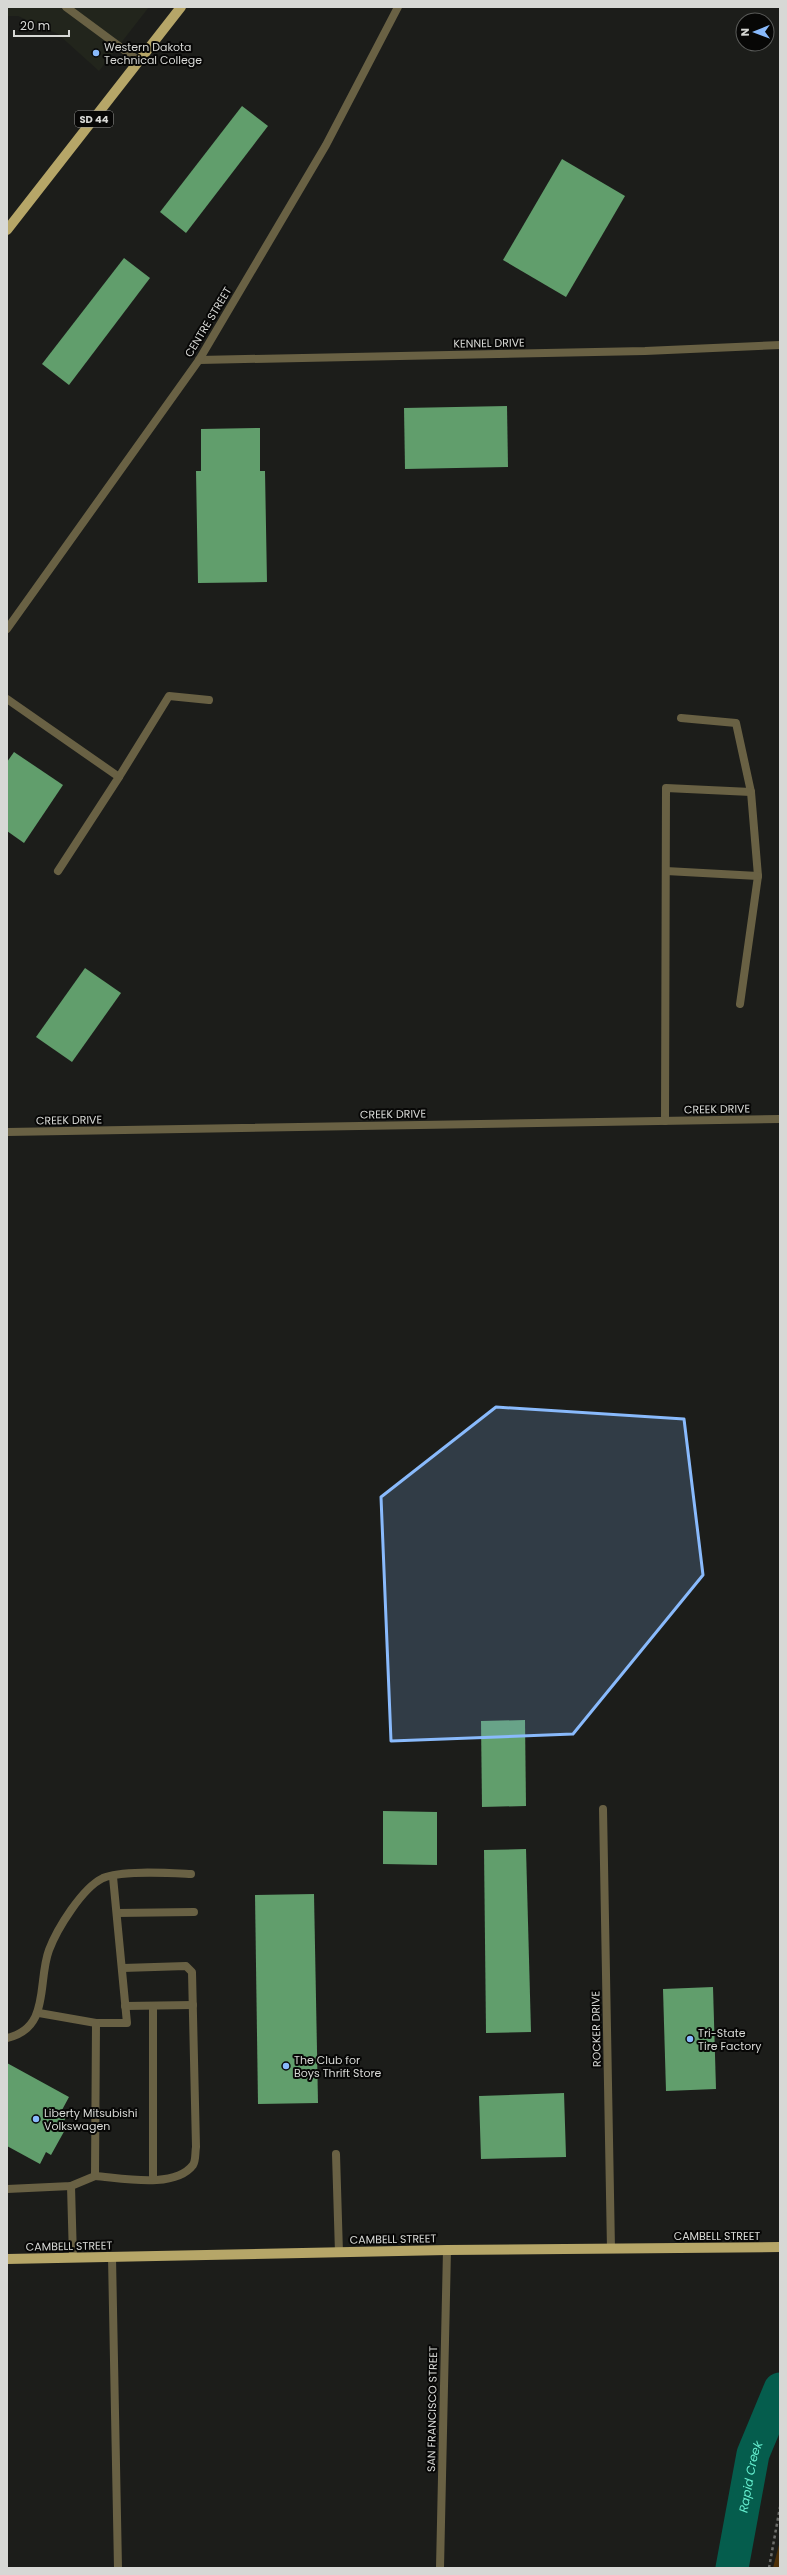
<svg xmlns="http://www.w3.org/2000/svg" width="787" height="2575" font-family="Poppins,sans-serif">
<rect width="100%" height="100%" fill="#1c1d1a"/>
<polygon fill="#22251c" points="7,7 149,7 99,71 58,34 18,16 7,16"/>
<polygon fill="#4e3008" points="780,2541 780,2568 773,2568"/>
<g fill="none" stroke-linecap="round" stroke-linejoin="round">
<path stroke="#055d4d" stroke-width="33" id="s1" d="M 732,2568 L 753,2454 L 780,2389"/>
</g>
<g fill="#619e6c">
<polygon points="242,106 268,126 186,233 160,212"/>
<polygon points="562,159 625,196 566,297 503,260"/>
<polygon points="124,258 150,278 69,385 42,364"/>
<polygon points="507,406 508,467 405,469 404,408"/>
<polygon points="260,428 260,471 265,471 267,582 198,583 196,471 201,471 201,429"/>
<polygon points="14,752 63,785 24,843 7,831 7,762"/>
<polygon points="85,968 121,993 72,1062 36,1037"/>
<polygon points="525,1720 526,1806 482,1807 481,1721"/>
<polygon points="383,1811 437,1812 437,1865 383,1864"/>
<polygon points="526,1849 531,2032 486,2033 484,1850"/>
<polygon points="314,1894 318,2103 258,2104 255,1895"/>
<polygon points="713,1987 716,2089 666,2091 663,1989"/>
<polygon points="7,2063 69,2097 62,2110 68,2113 62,2125 66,2128 51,2155 46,2152 40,2164 7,2146"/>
<polygon points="564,2093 566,2157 481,2159 479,2096"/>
</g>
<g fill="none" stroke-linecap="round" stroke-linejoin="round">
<polyline stroke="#6d6e6b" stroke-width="2.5" stroke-dasharray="3 3" stroke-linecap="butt" points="769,2568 780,2507"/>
<g stroke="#696144" stroke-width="8">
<polyline points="7,699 119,777 58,871"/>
<polyline points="681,718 736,723 751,792 758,876 740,1004"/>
<polyline points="119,777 169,696 209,700"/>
<polyline points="666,871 758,876"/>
<polyline points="665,1121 666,788 751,792"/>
<polyline points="117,1913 194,1912"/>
<polyline points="125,2006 193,2005"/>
<polyline points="39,2013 96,2023 127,2023 113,1877"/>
<path d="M 7,2038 C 51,2028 37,1982 49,1950 C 57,1929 82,1888 103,1878 C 121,1870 169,1873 191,1874"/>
<polyline points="336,2154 339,2253"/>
<path d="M 95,2176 C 122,2178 175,2189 193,2165 C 196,2161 195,2152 196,2147 L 192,1972 L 186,1966 L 123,1968"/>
<polyline points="153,2179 153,2006"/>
<polyline points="71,2186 73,2258"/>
<polyline points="7,2189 71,2186 95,2176 96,2023"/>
<polyline points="112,2257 118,2568"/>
</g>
<g stroke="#696144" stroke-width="8">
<polyline points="66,7 139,61"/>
<polyline points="199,360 645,351 780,345"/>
<polyline points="7,629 199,360 326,145 398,7"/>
<polyline points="603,1809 611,2249"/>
<polyline points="440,2568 447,2250"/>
</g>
<polyline stroke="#696144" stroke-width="8" points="7,1132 780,1119"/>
<g stroke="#b6a668" stroke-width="10">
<polyline points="7,230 181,7"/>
<polyline points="7,2259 447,2250 780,2247"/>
</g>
</g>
<path fill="#89bafc" fill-opacity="0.2" stroke="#89bafc" stroke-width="3" stroke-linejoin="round" d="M 496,1407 L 684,1419 L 703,1575 L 573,1734 L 391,1741 L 381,1497 Z"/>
<g fill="#89bafc" stroke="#070706" stroke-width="1.5">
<circle cx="96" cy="53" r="4"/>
<circle cx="690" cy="2039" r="4"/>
<circle cx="286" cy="2066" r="4"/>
<circle cx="36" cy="2119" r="4"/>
</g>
<g text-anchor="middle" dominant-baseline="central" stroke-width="4" stroke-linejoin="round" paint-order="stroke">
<rect fill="#070706" stroke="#999997" stroke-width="1" x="75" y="111" width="38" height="16" rx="3"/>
<g font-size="10" font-weight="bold" fill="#d7d8d5">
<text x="94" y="119">SD 44</text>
</g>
<g font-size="11" fill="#d7d8d5" stroke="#070706" text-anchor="start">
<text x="104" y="47">Western Dakota<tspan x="104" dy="13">Technical College</tspan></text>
<text x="698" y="2033">Tri-State<tspan x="698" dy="13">Tire Factory</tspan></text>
<text x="294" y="2060">The Club for<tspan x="294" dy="13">Boys Thrift Store</tspan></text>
<text x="44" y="2113">Liberty Mitsubishi<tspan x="44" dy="13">Volkswagen</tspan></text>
</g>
<g font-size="11" fill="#d7d8d5" stroke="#070706">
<text transform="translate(208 322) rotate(-59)">CENTRE STREET</text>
<text transform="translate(489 343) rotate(-1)">KENNEL DRIVE</text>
<text transform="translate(717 1109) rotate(-1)">CREEK DRIVE</text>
<text transform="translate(393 1114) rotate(-1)">CREEK DRIVE</text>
<text transform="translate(69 1120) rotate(-1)">CREEK DRIVE</text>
<text transform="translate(596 2029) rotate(-91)">ROCKER DRIVE</text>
<text x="717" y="2236">CAMBELL STREET</text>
<text transform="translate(393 2239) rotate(-1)">CAMBELL STREET</text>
<text transform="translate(69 2246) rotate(-1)">CAMBELL STREET</text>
<text transform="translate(432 2409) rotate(-89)">SAN FRANCISCO STREET</text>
</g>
<g font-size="12" font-style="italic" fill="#65eecf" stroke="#070706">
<text stroke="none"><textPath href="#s1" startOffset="93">Rapid Creek</textPath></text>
</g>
</g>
<rect width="787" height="2575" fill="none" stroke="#d7d8d5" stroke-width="16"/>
<g transform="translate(755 32) rotate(269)"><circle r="19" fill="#070706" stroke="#5a5b59"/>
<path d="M0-3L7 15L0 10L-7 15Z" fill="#89bafc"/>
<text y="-6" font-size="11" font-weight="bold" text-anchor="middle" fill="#d7d8d5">N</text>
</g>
<path d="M14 30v6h55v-6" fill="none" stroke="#d7d8d5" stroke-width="2"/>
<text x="20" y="30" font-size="12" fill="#d7d8d5" stroke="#070706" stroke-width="3" paint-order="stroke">20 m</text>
</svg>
